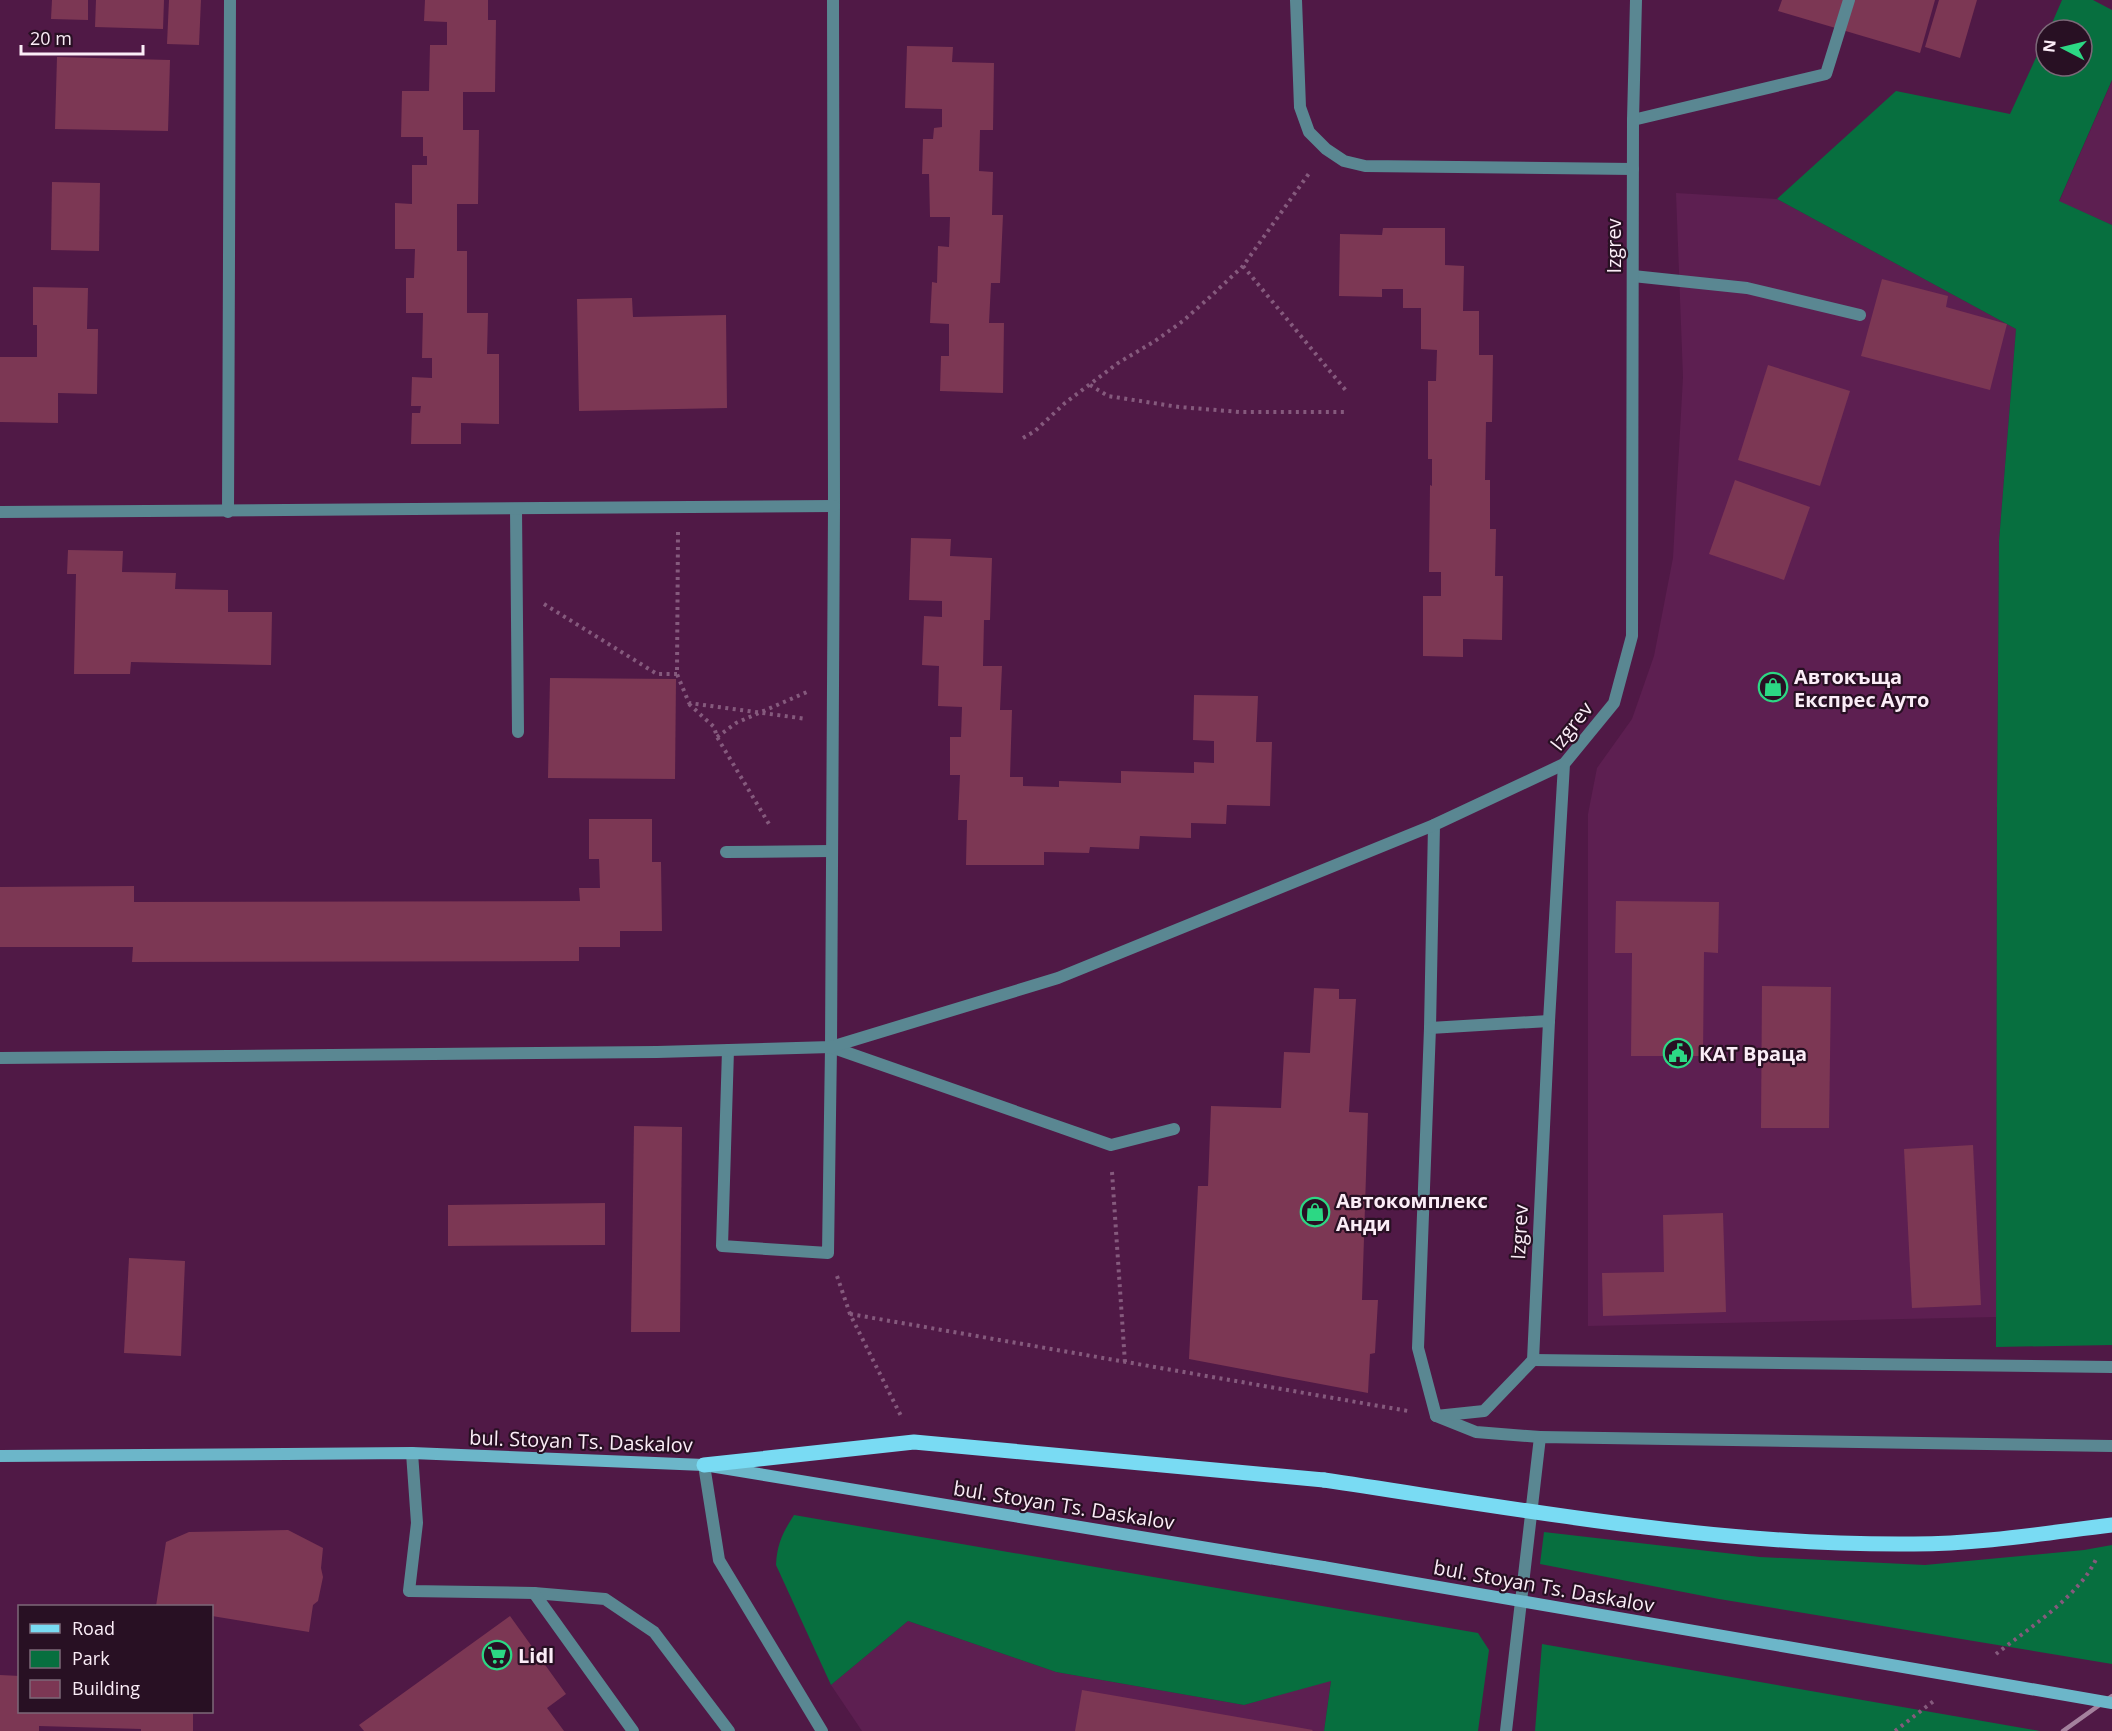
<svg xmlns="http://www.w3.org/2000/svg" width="2112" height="1731" font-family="'Open Sans',sans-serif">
<rect width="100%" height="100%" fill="#501946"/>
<g fill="#5d1f51">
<polygon points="2112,81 2112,225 2059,202"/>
<polygon points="1676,193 1777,199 2016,329 1999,541 1997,805 1996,1317 1588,1326 1588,814 1597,768 1632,719 1654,656 1673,558 1683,377"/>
<polygon points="908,1621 1056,1672 1244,1705 1331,1680 1324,1731 862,1731 831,1685"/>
</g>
<g fill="#076f3f">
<polygon points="2062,0 2093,0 2112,10 2112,80 2059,201 2112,225 2112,1345 1996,1347 1997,805 1999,541 2016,329 1777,199 1896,91 2010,114 2046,36 2046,66 2082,66 2082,30 2049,30"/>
<path d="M 794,1515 L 1478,1633 L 1489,1650 L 1478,1731 L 1324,1731 L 1331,1681 L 1244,1705 L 1056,1672 L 908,1621 L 831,1685 L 776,1565 C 777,1544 783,1532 794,1515 Z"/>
<polygon points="1544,1532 1760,1557 1925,1565 2084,1550 2112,1545 2112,1664 1719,1599 1540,1564"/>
<polygon points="1542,1644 2040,1731 1535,1731"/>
</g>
<g fill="#7c3754">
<polygon points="52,0 88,0 88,20 51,19"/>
<polygon points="96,0 164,0 163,29 95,27"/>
<polygon points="169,0 201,0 199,45 167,44"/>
<polygon points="425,0 488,0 488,20 496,20 495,92 463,92 463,130 479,130 478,204 457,204 457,251 467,251 467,313 488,313 487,354 499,354 499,424 461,423 461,444 411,444 412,413 420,413 421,406 411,406 412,377 432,378 432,358 422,358 423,313 406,313 406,278 414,278 415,249 395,249 395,203 412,204 412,165 427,165 427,156 423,156 423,137 401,137 402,91 429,91 430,45 447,45 447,22 424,21"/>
<polygon points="1782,0 1935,0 1920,53 1778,11"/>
<polygon points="1939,0 1977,0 1960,58 1925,47"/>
<polygon points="907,46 953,47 952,62 994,63 993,130 980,130 979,171 993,172 992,215 1003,215 1000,283 991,283 989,323 1004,323 1003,393 940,391 941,356 949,356 949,324 930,323 932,282 937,283 938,246 949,247 950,217 930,217 929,174 922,174 923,139 933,139 934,128 942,127 942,109 905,108"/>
<polygon points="57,57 170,60 168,131 55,129"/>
<polygon points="52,182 100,183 99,251 51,250"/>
<polygon points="1383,228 1445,228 1445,265 1464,266 1463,311 1479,311 1479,355 1493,355 1492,422 1486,422 1485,480 1490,480 1490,529 1496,529 1495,576 1503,576 1502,640 1463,639 1463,657 1423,656 1423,596 1441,596 1441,572 1429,572 1430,485 1432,486 1432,459 1428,459 1428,381 1436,381 1437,350 1421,349 1421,308 1403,308 1403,289 1382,289 1382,297 1339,296 1340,234 1382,235"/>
<polygon points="1882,279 1948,296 1946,307 2007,324 1990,390 1861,356"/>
<polygon points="33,287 88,288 87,329 98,329 97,394 58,393 58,423 0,422 0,357 37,357 37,325 33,325"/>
<polygon points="632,298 633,317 726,315 727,408 579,411 577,299"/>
<polygon points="1768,365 1850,391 1820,486 1738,460"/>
<polygon points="1735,480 1810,507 1784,580 1709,554"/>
<polygon points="911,538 951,539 950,556 992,558 990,620 984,620 983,666 1002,666 1000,710 1012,710 1010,777 1023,777 1023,786 1059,787 1059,781 1121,783 1121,771 1194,773 1194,762 1214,763 1214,741 1193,740 1194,695 1258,696 1256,742 1272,742 1270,806 1227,805 1226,824 1191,823 1191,838 1140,836 1139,849 1090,847 1089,853 1044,852 1044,865 966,865 967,820 958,820 960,775 950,775 950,737 961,737 962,707 938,706 939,666 922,665 924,616 942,617 942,601 909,600"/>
<polygon points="68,550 123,551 122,572 176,573 175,589 228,590 228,612 272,612 271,665 131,662 130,674 74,674 76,574 67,574"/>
<polygon points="550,678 676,679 675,779 548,778"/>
<polygon points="589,819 652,819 652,862 661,862 662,931 620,931 620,947 579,947 579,961 132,962 133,947 0,947 0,887 134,886 134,902 580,901 579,888 600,888 599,859 589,859"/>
<polygon points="1616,901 1719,902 1718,953 1704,952 1703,1056 1631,1056 1632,953 1615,953"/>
<polygon points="1762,986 1831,987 1829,1128 1761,1128"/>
<polygon points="1314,988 1339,989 1339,999 1356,999 1349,1112 1368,1113 1362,1300 1378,1300 1375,1353 1370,1354 1368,1393 1189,1359 1198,1186 1208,1186 1211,1106 1281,1108 1284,1052 1310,1053"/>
<polygon points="634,1126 682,1127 680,1332 631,1332"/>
<polygon points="1973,1145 1981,1305 1912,1308 1904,1149"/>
<polygon points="605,1203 605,1245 448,1246 448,1205"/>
<polygon points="1723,1213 1726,1312 1603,1316 1602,1273 1664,1272 1663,1215"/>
<polygon points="129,1258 185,1261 181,1356 124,1353"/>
<polygon points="288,1530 323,1548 321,1568 323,1577 318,1601 313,1605 309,1632 212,1616 212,1606 156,1606 166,1542 189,1532"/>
<polygon points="510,1616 566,1694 547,1708 564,1731 364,1731 359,1725"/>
<polygon points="0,1675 20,1676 20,1712 193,1712 193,1731 141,1731 141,1729 39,1726 39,1731 0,1731"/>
<polygon points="1082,1690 1313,1730 1312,1731 1075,1731"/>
</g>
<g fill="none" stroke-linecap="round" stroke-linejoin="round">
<g stroke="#855a7d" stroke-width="4" stroke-dasharray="3 4.5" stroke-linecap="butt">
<polyline points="1243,266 1348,393"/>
<polyline points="1090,385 1108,396 1179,407 1240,412 1348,412"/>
<polyline points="1023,438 1035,431 1065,403 1118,363 1155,341 1183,321 1210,297 1243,266 1310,172"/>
<polyline points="678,532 677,674 689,703 807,719"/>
<polyline points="544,604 657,674 677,674"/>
<polyline points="689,704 714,727 717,737 769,824"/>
<polyline points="717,737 736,723 807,692"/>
<polyline points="1112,1172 1125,1363"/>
<polyline points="837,1276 850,1314 901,1416"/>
<polyline points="850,1314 1408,1411"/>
<path d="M 1996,1654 C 2028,1629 2081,1595 2097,1557"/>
<polyline points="1895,1731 1935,1700"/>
</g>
<g stroke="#5a8792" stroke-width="12">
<polyline points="1296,0 1300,107 1309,132 1326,149 1344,161 1365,166 1633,169"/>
<polyline points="1633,120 1826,74 1849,0"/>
<polyline points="1633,276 1747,288 1860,315"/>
<polyline points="516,509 518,732"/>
<polyline points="726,852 832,851"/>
<polyline points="728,1050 722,1246 828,1253 831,1047"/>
<polyline points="412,1453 417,1523 409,1591 534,1593 605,1599 654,1632 729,1731"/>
<polyline points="534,1593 633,1731"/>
</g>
<g stroke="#5a8792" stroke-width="12">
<polyline points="833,0 834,506 831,1047 1111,1145 1174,1129"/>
<polyline points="0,512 834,506"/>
<polyline points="228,512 230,0"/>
<polyline points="1434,825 1430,1028 1418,1348 1436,1416 1476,1432 1540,1437"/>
<polyline points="1430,1028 1549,1021"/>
<polyline points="0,1058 657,1052 831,1047 1058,978 1434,825 1564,764"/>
<polyline points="1533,1360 2112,1367"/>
<polyline points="1436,1416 1484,1411 1533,1360 1549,1021 1564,764 1614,703 1632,636 1633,120 1636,0"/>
<polyline points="704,1465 719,1560 822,1731"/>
<polyline points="1506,1731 1540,1437 2112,1446"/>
</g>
<polyline stroke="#6cb6c9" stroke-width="12" points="0,1456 412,1453 704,1465 1323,1567"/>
<polyline stroke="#79dbf3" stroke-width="15" points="704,1465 914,1442 1324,1480"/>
<polyline stroke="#a4819d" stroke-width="4.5" points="2063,1731 2112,1696"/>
<polyline stroke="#6cb6c9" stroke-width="12" points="1323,1567 2112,1703"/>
<path stroke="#79dbf3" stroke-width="15" d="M 1324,1480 C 1519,1509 1715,1546 1914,1544 C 1980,1544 2046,1533 2112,1525"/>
</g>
<defs>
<g id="shop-ring" transform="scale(1.5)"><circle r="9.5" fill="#281023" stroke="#2cd884" stroke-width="1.5"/><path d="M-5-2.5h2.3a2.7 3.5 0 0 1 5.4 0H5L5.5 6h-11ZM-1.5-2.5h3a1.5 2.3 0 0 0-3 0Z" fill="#2cd884"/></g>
<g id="civic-ring" transform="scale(1.5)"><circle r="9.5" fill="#281023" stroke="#2cd884" stroke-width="1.5"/><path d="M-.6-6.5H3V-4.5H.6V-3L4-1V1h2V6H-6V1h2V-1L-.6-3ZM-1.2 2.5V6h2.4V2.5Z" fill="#2cd884"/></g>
<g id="supermarket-ring" transform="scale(1.5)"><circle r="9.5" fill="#281023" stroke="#2cd884" stroke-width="1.5"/><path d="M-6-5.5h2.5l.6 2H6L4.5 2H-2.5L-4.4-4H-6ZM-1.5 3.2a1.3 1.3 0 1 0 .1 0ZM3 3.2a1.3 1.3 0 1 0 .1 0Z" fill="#2cd884"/></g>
</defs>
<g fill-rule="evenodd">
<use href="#shop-ring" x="1773" y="687"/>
<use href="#civic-ring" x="1678" y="1053"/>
<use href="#shop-ring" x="1315" y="1212"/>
<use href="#supermarket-ring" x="497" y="1655"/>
</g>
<g text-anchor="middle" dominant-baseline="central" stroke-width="4.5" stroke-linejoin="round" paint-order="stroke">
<g font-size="20" fill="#fbedf7" stroke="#281023">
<text transform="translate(1613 246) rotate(-90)">Izgrev</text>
<text transform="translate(1571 726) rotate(-52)">Izgrev</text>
<text transform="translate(1519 1232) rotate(-87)">Izgrev</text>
<text transform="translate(581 1441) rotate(2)">bul. Stoyan Ts. Daskalov</text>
<text transform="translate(1064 1505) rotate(9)">bul. Stoyan Ts. Daskalov</text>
<text transform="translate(1544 1586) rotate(10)">bul. Stoyan Ts. Daskalov</text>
</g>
<g font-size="20" font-weight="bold" fill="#fbedf7" stroke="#281023" text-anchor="start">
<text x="1794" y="676">Автокъща<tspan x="1794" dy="23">Експрес Ауто</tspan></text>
<text x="1699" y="1053">КАТ Враца</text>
<text x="1336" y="1200">Автокомплекс<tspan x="1336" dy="23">Анди</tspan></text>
<text x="518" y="1655">Lidl</text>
</g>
</g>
<rect x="18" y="1605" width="195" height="108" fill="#281023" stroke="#7c6878" stroke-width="1.5"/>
<rect x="30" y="1624" width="30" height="9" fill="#79dbf3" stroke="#7c6878" stroke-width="1.5"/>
<text x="72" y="1635" font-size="18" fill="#fbedf7">Road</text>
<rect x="30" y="1650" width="30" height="18" fill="#076f3f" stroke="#7c6878" stroke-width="1.5"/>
<text x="72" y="1665" font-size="18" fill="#fbedf7">Park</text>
<rect x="30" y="1680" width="30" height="18" fill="#7c3754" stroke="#7c6878" stroke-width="1.5"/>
<text x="72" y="1695" font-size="18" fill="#fbedf7">Building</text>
<g transform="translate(2064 48) rotate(277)"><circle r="28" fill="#281023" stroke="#7c6878" stroke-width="1.5"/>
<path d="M0-4.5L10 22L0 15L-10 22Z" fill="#2cd884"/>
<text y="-9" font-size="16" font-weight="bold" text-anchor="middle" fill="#fbedf7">N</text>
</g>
<path d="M21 45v9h122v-9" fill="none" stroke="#fbedf7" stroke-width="3"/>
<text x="30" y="45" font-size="18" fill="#fbedf7" stroke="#281023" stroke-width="4.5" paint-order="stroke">20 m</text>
</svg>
